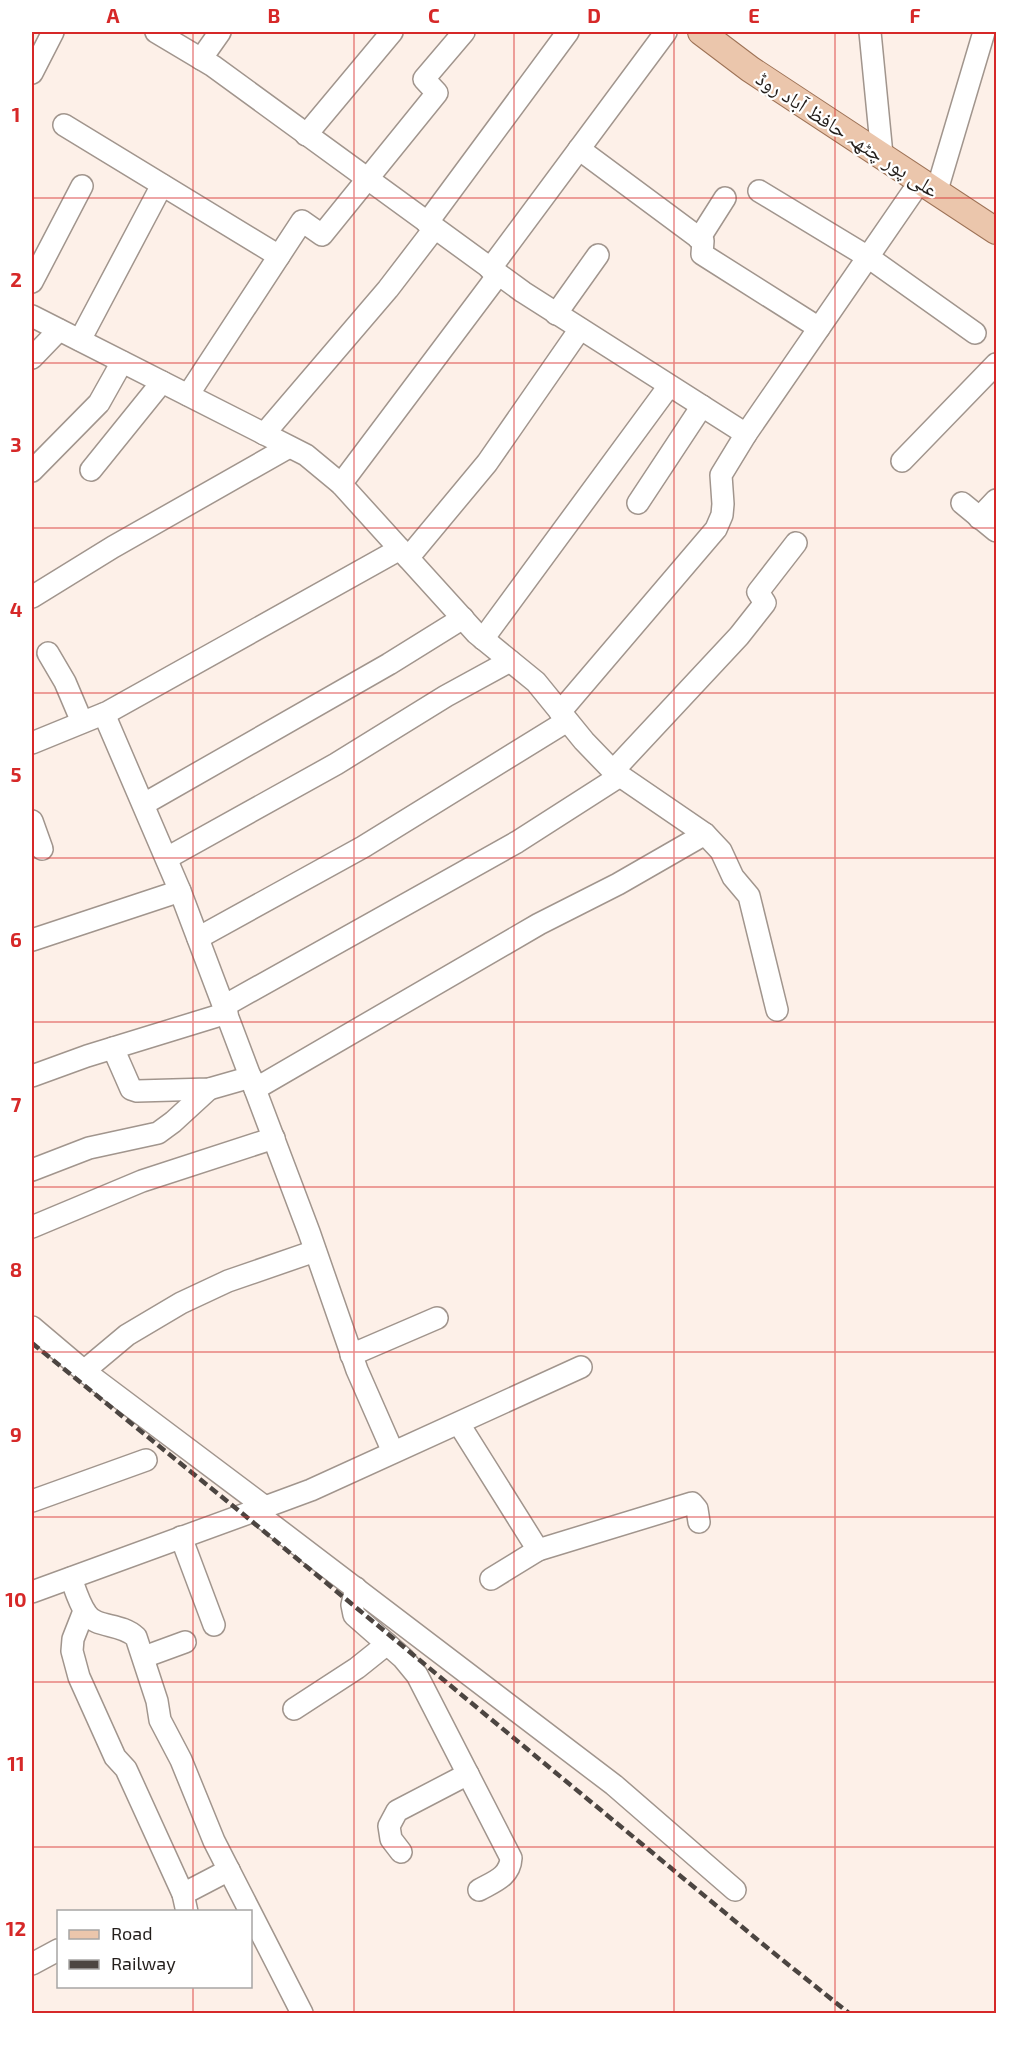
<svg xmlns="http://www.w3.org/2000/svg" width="1028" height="2045" font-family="'Exo 2','Noto Naskh Arabic',sans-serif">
<rect width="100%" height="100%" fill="#fdf0e8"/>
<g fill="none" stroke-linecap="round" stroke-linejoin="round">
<g stroke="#a1958d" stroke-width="24">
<g id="minor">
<polyline points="156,32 213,66 523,292 746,434"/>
<polyline points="870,32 882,155"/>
<polyline points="201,59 220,32"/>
<polyline points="32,73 53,32"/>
<polyline points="64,125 279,256"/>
<polyline points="306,135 392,32"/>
<polyline points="579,149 703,241 702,254 819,328"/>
<polyline points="937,190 984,32"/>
<polyline points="759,191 868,257 975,333"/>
<polyline points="427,223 568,32"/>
<polyline points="699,239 725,198"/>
<polyline points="490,269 666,32"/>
<polyline points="32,282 82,186"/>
<polyline points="556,314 598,255"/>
<polyline points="32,316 306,455 341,484 476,633 536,682 584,741 613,771 705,834 721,851 733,877 749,896 777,1010"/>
<polyline points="80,340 162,185"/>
<polyline points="32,358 59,330"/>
<polyline points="188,395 302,221 322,235 437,93 424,79 464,32"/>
<polyline points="264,434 388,289 434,229"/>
<polyline points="902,461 996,364"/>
<polyline points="91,470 162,382"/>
<polyline points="32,471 99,403 122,362"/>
<polyline points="341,484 498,275"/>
<polyline points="638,503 702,406"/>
<polyline points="962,503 996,531"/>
<polyline points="979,518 996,500"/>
<polyline points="408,558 487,463 580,329"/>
<polyline points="32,597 113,547 289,447"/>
<polyline points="483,639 669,386"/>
<polyline points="48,653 65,682 82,722"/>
<polyline points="560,712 716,529 722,515 723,504 721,475 746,434 921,180"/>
<polyline points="104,714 180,891 309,1232 357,1370 393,1452"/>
<polyline points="32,743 108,712 400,549"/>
<polyline points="613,771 739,636 765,603 758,592 796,543"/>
<polyline points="144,804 389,664 463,618"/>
<polyline points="32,821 42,849"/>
<polyline points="167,858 336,764 446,696 510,661"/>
<polyline points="198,938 363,847 567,721"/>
<polyline points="32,940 180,891"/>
<polyline points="224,1006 517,842 620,776"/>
<polyline points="113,1048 131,1089 137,1091 209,1089 251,1077"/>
<polyline points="32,1076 87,1056 227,1013"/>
<polyline points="255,1089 539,924 618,884 705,834"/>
<polyline points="32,1170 89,1148 158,1133 173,1122 209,1089"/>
<polyline points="32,1227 142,1181 274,1138"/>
<polyline points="32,1327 84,1371 265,1507 32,1592"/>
<polyline points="351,1355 437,1318"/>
<polyline points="84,1371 127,1335 181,1303 228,1281 315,1251"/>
<polyline points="459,1424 538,1550"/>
<polyline points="32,1501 146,1460"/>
<polyline points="265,1507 311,1490 581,1367"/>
<polyline points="254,1511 614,1785 735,1890"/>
<polyline points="181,1537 214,1625"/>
<path d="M 71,1578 C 75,1589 79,1603 86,1613 C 96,1629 120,1622 136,1637 L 157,1701 L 160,1720 L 181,1760 L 214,1841 L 302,2013"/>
<polyline points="491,1579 538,1550 692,1503 697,1509 699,1522"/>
<path d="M 356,1588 L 352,1605 L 354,1615 L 403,1658 L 417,1675 L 511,1858 C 510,1877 493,1882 479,1890"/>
<polyline points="84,1611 73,1639 72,1651 79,1677 115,1757 126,1769 183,1894 187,1912"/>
<polyline points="144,1657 185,1642"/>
<polyline points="294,1709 357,1668 387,1644"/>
<polyline points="401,1852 391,1839 389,1826 397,1811 468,1774"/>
<polyline points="183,1894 229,1870"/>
<polyline points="32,1964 58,1950"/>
</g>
</g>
<g stroke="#9d7256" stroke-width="28">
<polyline id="major" points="701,32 750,69 996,231"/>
</g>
<use href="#minor" stroke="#fff" stroke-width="21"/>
<use href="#major" stroke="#ebc6ac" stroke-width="26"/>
<polyline stroke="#4c4541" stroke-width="4.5" stroke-dasharray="9 4.5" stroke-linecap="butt" points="32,1343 243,1514 770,1950 850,2014"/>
</g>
<path fill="none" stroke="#d62828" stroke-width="1.5" stroke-opacity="0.55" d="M 193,32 L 193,1912M 354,32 L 354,2014M 514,32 L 514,2014M 674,32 L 674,2014M 835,32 L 835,2014M 32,198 L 996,198M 32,363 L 996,363M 32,528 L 996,528M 32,693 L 996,693M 32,858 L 996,858M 32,1022 L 996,1022M 32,1187 L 996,1187M 32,1352 L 996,1352M 32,1517 L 996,1517M 32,1682 L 996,1682M 32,1847 L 996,1847M 193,1986 L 193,2014"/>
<g text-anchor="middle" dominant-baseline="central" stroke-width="4.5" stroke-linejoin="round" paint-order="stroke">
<g font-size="21" fill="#231e1b" stroke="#fff">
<text transform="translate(848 133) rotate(33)">علی پور چٹھہ حافظ آباد روڈ</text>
</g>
</g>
<rect width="1028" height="2045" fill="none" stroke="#ffffff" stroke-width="66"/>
<rect x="57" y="1910" width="195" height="78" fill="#ffffff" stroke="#a7a5a4" stroke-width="1.5"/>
<rect x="69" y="1930" width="30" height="9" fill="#ebc6ac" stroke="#a7a5a4" stroke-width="1.5"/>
<text x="111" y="1940" font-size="18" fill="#231e1b">Road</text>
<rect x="69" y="1960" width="30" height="9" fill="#4c4541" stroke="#a7a5a4" stroke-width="1.5"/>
<text x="111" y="1970" font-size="18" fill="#231e1b">Railway</text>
<rect x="33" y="33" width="962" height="1979" fill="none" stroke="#d62828" stroke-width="2"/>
<g font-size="20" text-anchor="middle" font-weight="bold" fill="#d62828">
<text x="113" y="23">A</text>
<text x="274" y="23">B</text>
<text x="434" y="23">C</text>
<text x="594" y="23">D</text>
<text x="754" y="23">E</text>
<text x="915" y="23">F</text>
<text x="16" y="122">1</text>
<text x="16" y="287">2</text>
<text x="16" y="452">3</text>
<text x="16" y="617">4</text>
<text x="16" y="782">5</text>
<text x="16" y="947">6</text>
<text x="16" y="1112">7</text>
<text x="16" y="1277">8</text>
<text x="16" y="1442">9</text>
<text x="16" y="1607">10</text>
<text x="16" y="1771">11</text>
<text x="16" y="1936">12</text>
</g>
</svg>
